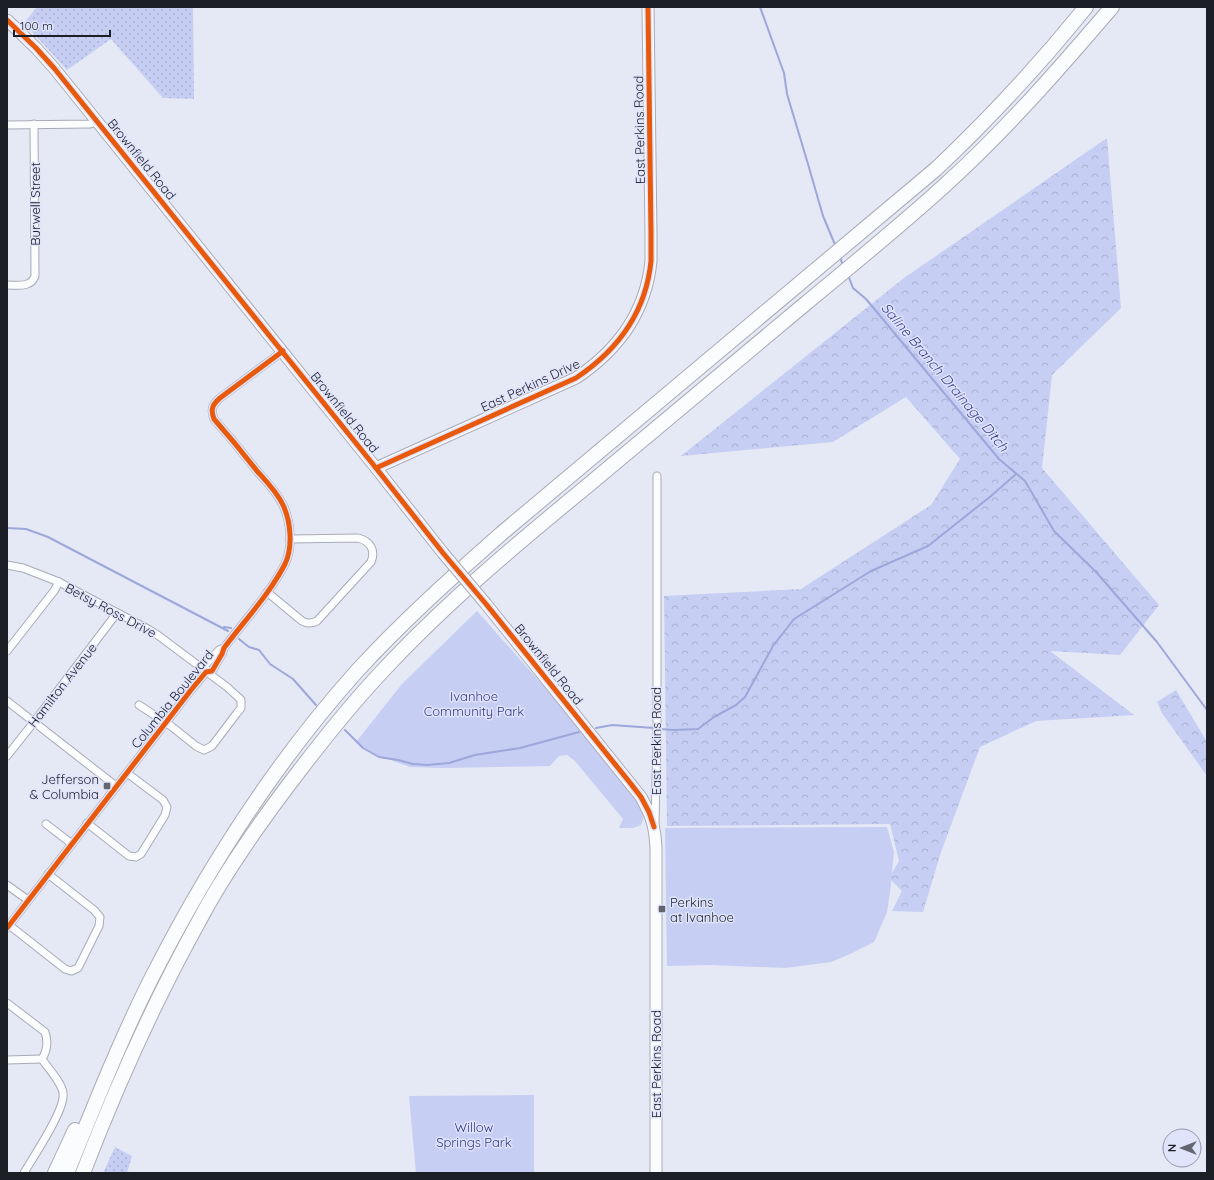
<svg xmlns="http://www.w3.org/2000/svg" width="1214" height="1180" font-family="Quicksand,sans-serif">
<defs>
<pattern id="grass-dots" width="8" height="8" patternUnits="userSpaceOnUse"><rect width="8" height="8" fill="#c6cef3"/><path d="M2 2h.1M6 6h.1" fill="none" stroke="#aab0d0" stroke-width="1.8" stroke-linecap="round"/></pattern>
<pattern id="forest-crowns" width="20" height="18" patternUnits="userSpaceOnUse"><rect width="20" height="18" fill="#c6cef3"/><path d="M2 6a3 3 0 1 1 6 0M12 15a3 3 0 1 1 6 0" fill="none" stroke="#aab0d0"/></pattern>
</defs>
<rect width="100%" height="100%" fill="#e5e8f5"/>
<g fill="url(#grass-dots)">
<polygon points="37,7 193,7 194,99 163,98 111,39 67,70 24,23"/>
<polygon points="115,1147 132,1156 127,1173 103,1173"/>
</g>
<g fill="url(#forest-crowns)">
<polygon points="1107,138 1121,308 1052,375 1042,468 1159,605 1120,655 1050,651 1134,715 1036,721 980,747 941,852 923,912 892,911 902,891 889,878 899,861 890,824 667,826 664,596 801,589 931,505 960,459 906,397 833,442 681,456 904,278"/>
<polygon points="1176,690 1207,742 1207,776 1162,713 1157,702"/>
</g>
<g fill="#c6cef3">
<polygon points="477,611 565,710 630,790 645,813 641,825 633,828 619,828 623,819 575,761 567,755 559,756 550,766 442,768 410,767 374,754 356,742 402,684"/>
<polygon points="887,827 894,852 890,892 887,912 874,942 850,954 831,962 785,968 711,965 667,966 665,828"/>
<polygon points="534,1095 534,1173 416,1173 409,1096"/>
</g>
<g fill="none" stroke-linecap="round" stroke-linejoin="round">
<g stroke="#9ea7da" stroke-width="2">
<polyline points="760,7 784,73 787,94 808,164 823,216 836,247"/>
<polyline points="840,257 843,266"/>
<polyline points="848,275 853,288 866,299 999,459 1025,481 1054,531 1097,573 1157,642 1207,710"/>
<polyline points="7,528 26,529 48,537 228,631"/>
<polyline points="224,627 231,628"/>
<polyline points="239,639 249,647 259,650 270,664 293,679 316,705"/>
<polyline points="596,728 612,725 654,728"/>
<polyline points="659,729 674,730 698,729 714,717 736,705 745,697 773,646 794,619 871,571 928,546 991,496 1016,474"/>
<polyline points="345,730 363,748 379,757 398,760 413,764 427,765 449,763 475,755 520,748 579,732"/>
</g>
<g stroke="#a8abb5" stroke-width="9">
<g id="street">
<polyline points="7,125 90,124 97,121"/>
<path d="M 7,285 C 17,285 31,288 35,276 L 34,124"/>
<polyline points="7,565 23,568 59,582 148,629 159,636 227,687 238,697 241,700 241,708 237,713 212,746 204,750 196,746 171,726 139,705"/>
<path d="M 267,592 L 302,621 C 307,624 311,624 317,621 L 371,562 C 376,550 370,541 358,538 L 290,539"/>
<polyline points="7,651 54,591 59,582"/>
<polyline points="206,672 205,665 219,650 224,648"/>
<polyline points="7,701 116,786"/>
<polyline points="7,756 34,722 117,613"/>
<polyline points="87,823 129,856 136,857 141,854 165,815 167,807 163,800 127,773"/>
<polyline points="46,824 72,844"/>
<polyline points="655,824 657,737 657,476"/>
<polyline points="7,885 28,900"/>
<polyline points="9,925 65,969 71,971 78,968 99,926 100,917 94,910 48,874"/>
<path d="M 7,928 L 191,690 L 206,672 L 212,671 L 222,654 L 224,648 C 244,621 269,595 285,564 C 293,547 291,522 283,505 C 277,492 266,481 257,471 C 243,453 229,436 214,419 C 210,409 213,404 220,398 L 283,351"/>
<path d="M 7,1003 L 45,1032 C 48,1041 47,1051 42,1059"/>
<polyline points="7,1060 42,1059"/>
<path d="M 24,1173 C 33,1157 66,1109 63,1093 C 62,1083 48,1068 42,1059"/>
</g>
</g>
<g stroke="#a8abb5" stroke-width="13">
<g id="secondary">
<polyline points="7,20 36,48 54,68 376,468 443,553"/>
<path d="M 376,468 L 576,378 C 618,350 646,312 651,261 C 651,251 651,242 651,233 L 648,7"/>
<path d="M 486,604 L 641,797 C 652,817 655,826 656,849 L 656,1173"/>
</g>
</g>
<g stroke="#a8abb5" stroke-width="16">
<g id="highway">
<polyline points="55,1173 75,1130"/>
<path d="M 67,1173 C 93,1109 119,1043 150,981 C 206,870 274,764 357,671 C 403,621 451,578 502,533 L 936,169 C 990,118 1040,64 1086,7"/>
<path d="M 83,1173 C 116,1087 154,1002 199,921 C 227,868 263,818 300,770 C 329,732 359,695 392,661 C 452,598 519,542 586,487 C 659,426 732,365 805,304 C 852,265 899,227 944,186 C 1005,131 1059,69 1112,7"/>
</g>
</g>
<use href="#street" stroke="#fbfcfe" stroke-width="7"/>
<use href="#secondary" stroke="#fbfcfe" stroke-width="11"/>
<use href="#highway" stroke="#fbfcfe" stroke-width="14"/>
<g stroke="#a8abb5" stroke-width="13" stroke-linecap="butt">
<polyline id="secondary-bridge" points="443,553 486,604"/>
</g>
<use href="#secondary-bridge" stroke="#fbfcfe" stroke-width="11"/>
<g stroke="#dfe4fb" stroke-width="8">
<g id="cycleway">
<polyline points="7,20 36,48 54,68 376,468 443,553 486,604 631,784 641,797 649,812 654,827"/>
<path d="M 376,468 L 576,378 C 618,350 646,312 651,261 C 651,251 651,242 651,233 L 648,7"/>
<path d="M 7,928 L 191,690 L 206,672 L 212,671 L 222,654 L 224,648 C 244,621 269,595 285,564 C 293,547 291,522 283,505 C 277,492 266,481 257,471 C 243,453 229,436 214,419 C 210,409 213,404 220,398 L 283,351"/>
</g>
</g>
<use href="#cycleway" stroke="#e8590c" stroke-width="5"/>
</g>
<g fill="#63656f" stroke="#dfe4fb" stroke-width="1.5">
<rect x="103" y="782" width="8" height="8" rx="2"/>
<rect x="658" y="905" width="8" height="8" rx="2"/>
</g>
<g text-anchor="middle" dominant-baseline="central" stroke-width="3" stroke-linejoin="round" paint-order="stroke">
<g font-size="13" fill="#1d1f27" stroke="#dfe4fb">
<text transform="translate(639 130) rotate(-91)">East Perkins Road</text>
<text transform="translate(142 159) rotate(51)">Brownfield Road</text>
<text transform="translate(35 204) rotate(-90)">Burwell Street</text>
<text transform="translate(530 385) rotate(-25)">East Perkins Drive</text>
<text transform="translate(345 412) rotate(51)">Brownfield Road</text>
<text transform="translate(111 610) rotate(28)">Betsy Ross Drive</text>
<text transform="translate(549 664) rotate(51)">Brownfield Road</text>
<text transform="translate(62 685) rotate(-52)">Hamilton Avenue</text>
<text transform="translate(172 699) rotate(-51)">Columbia Boulevard</text>
<text transform="translate(656 741) rotate(-90)">East Perkins Road</text>
<text transform="translate(656 1064) rotate(-90)">East Perkins Road</text>
</g>
<g font-size="13" fill="#333786" stroke="#dfe4fb">
<text x="474" y="696">Ivanhoe<tspan x="474" dy="15">Community Park</tspan></text>
<text x="474" y="1127">Willow<tspan x="474" dy="15">Springs Park</tspan></text>
</g>
<g font-size="13" fill="#1d1f27" stroke="#dfe4fb" text-anchor="end">
<text x="99" y="779">Jefferson<tspan x="99" dy="15">&amp; Columbia</tspan></text>
<text x="670" y="902" text-anchor="start">Perkins<tspan x="670" dy="15">at Ivanhoe</tspan></text>
</g>
<g font-size="14" font-style="italic" fill="#3d4393" stroke="#dfe4fb">
<text transform="translate(945 377) rotate(50)">Saline Branch Drainage Ditch</text>
</g>
</g>
<rect width="1214" height="1180" fill="none" stroke="#1d1f27" stroke-width="16"/>
<g transform="translate(1182 1148) rotate(270)"><circle r="19" fill="#dfe4fb" stroke="#9195a6"/>
<path d="M0-3L7 15L0 10L-7 15Z" fill="#63656f"/>
<text y="-6" font-size="11" font-weight="bold" text-anchor="middle" fill="#1d1f27">N</text>
</g>
<path d="M14 30v6h96v-6" fill="none" stroke="#1d1f27" stroke-width="2"/>
<text x="20" y="30" font-size="12" fill="#1d1f27" stroke="#dfe4fb" stroke-width="3" paint-order="stroke">100 m</text>
</svg>
